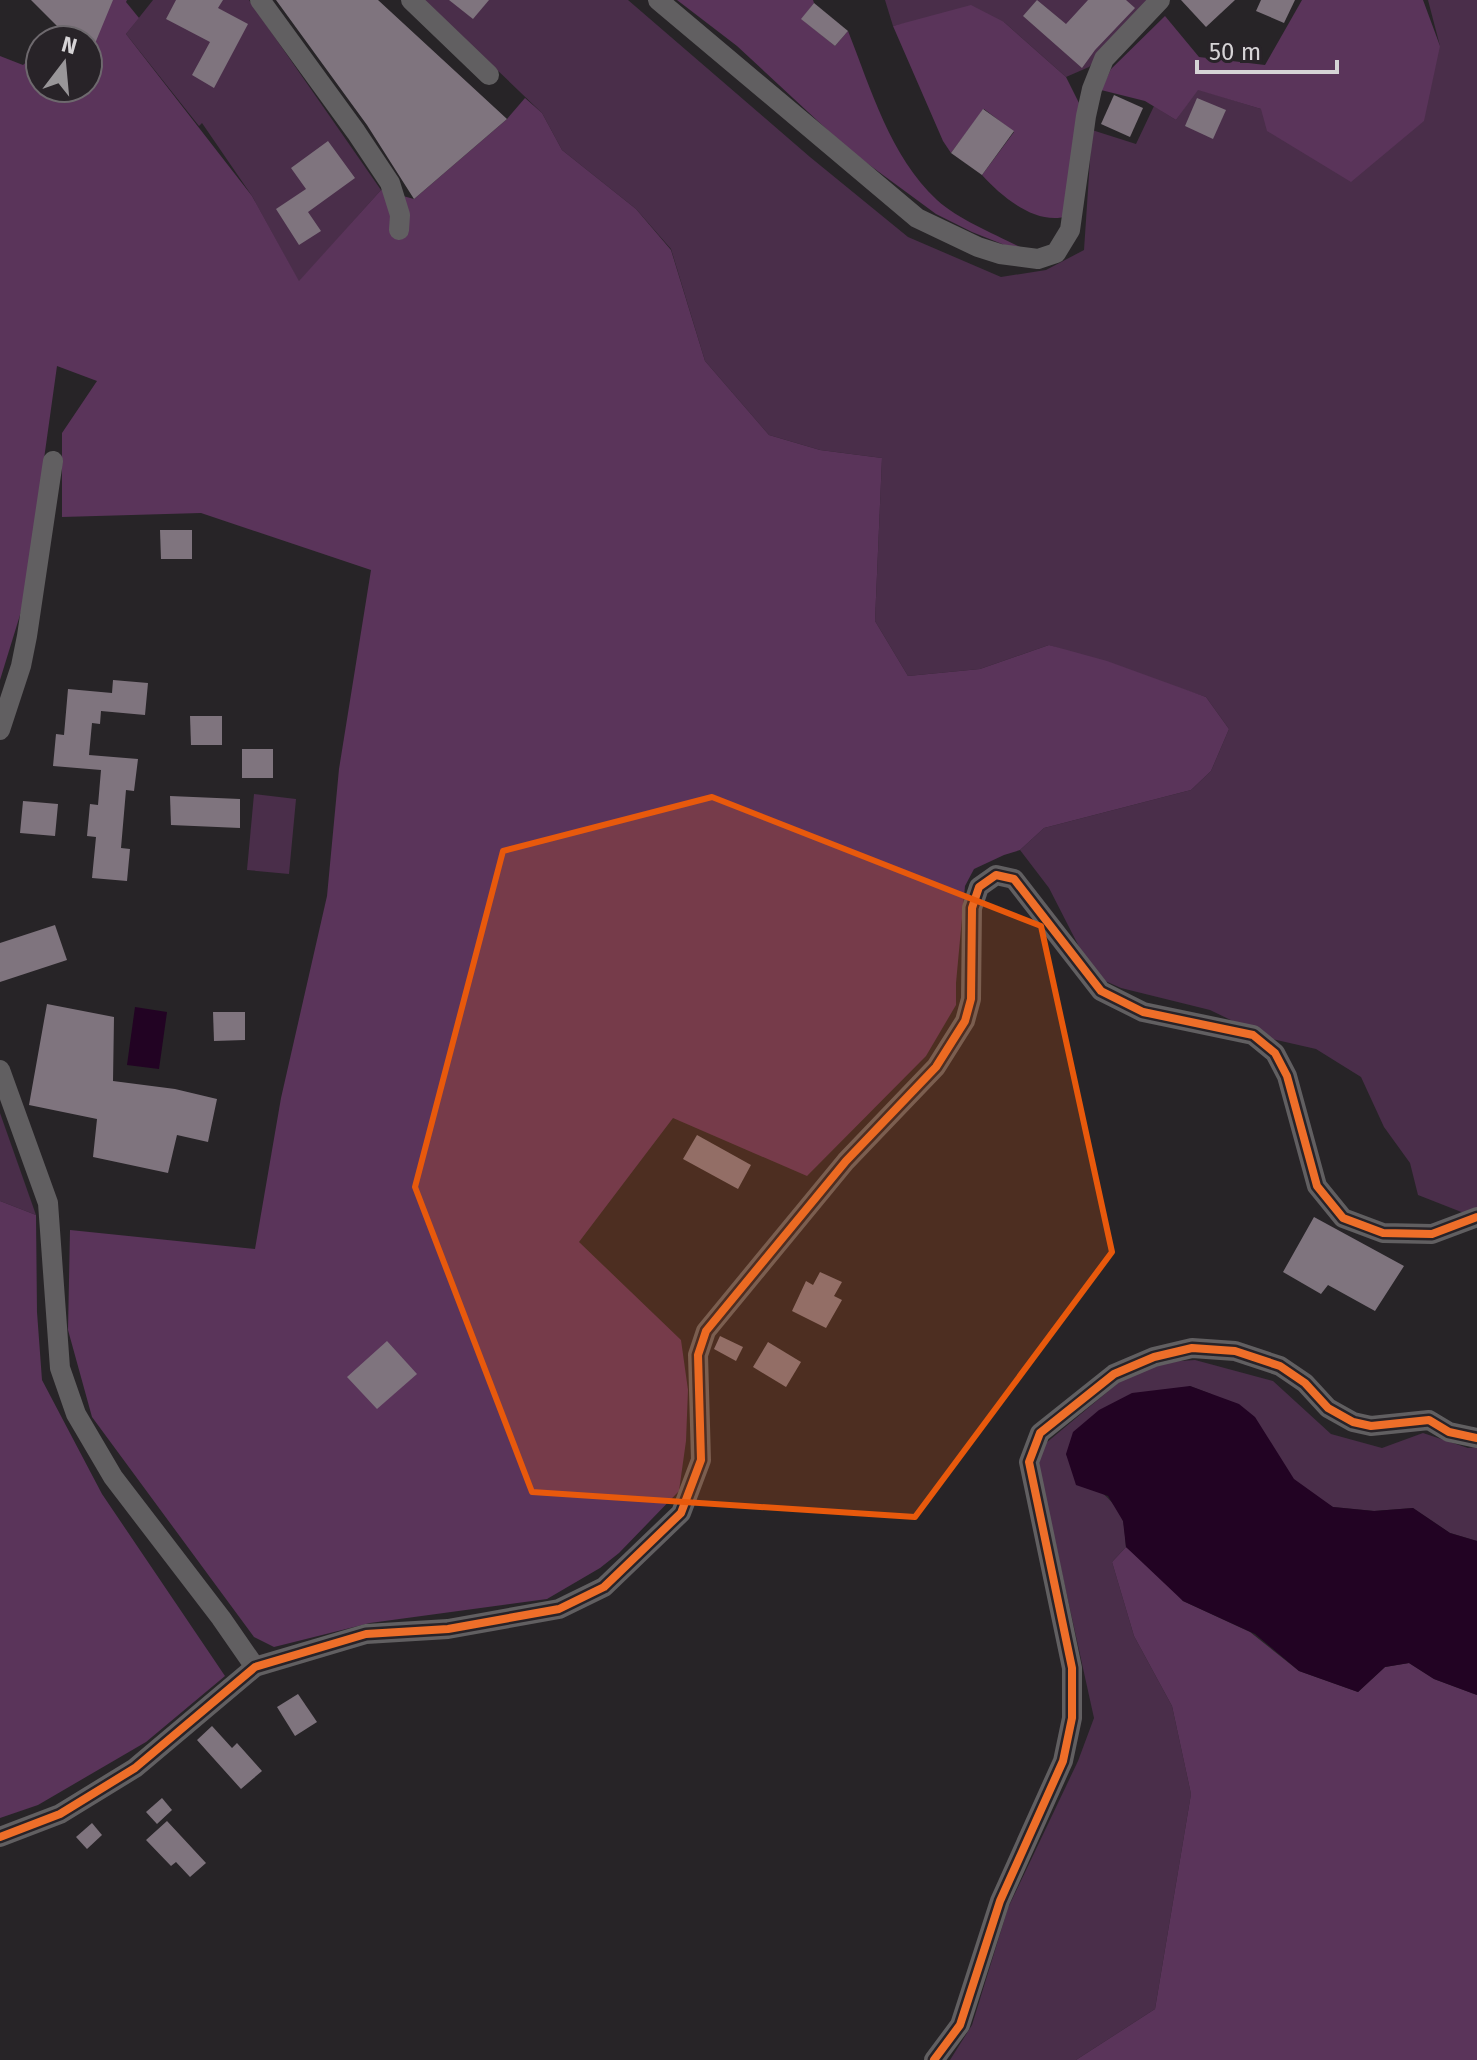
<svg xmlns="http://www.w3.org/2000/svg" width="1477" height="2060" font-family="'Fira Sans',sans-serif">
<rect width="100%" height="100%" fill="#272427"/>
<g fill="#4a2e4a">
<polygon points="153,0 249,0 381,190 299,282 252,196 202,123 199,126 126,34"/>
<polygon points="424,0 628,0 810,157 908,237 1001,277 1046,270 1084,250 1092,130 1136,144 1154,106 1176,120 1197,89 1261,109 1440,46 1428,0 1477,0 1477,1211 1469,1215 1418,1195 1410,1163 1384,1127 1361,1077 1316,1049 1268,1038 1210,1010 1121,988 1094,976 1049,888 1020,850 1044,828 1191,790 1211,771 1229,729 1206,697 1049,645 980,669 908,676 875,621 882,458 820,450 769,435 705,361 671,249 636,209 562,150 542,113"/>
<polygon points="885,0 1151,0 1089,67 1066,77 1004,22 926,19 893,26"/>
<polygon points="254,794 296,799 289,874 247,870"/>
<polygon points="0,1113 36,1215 0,1201"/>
<path d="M 1195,1360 L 1273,1381 L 1331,1434 L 1382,1448 L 1423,1433 L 1468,1448 L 1477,1447 L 1477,1541 L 1450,1533 L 1413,1508 L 1374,1511 L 1333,1507 L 1286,1481 L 1211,1394 L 1190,1386 L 1066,1454 C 1077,1482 1113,1491 1123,1521 C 1125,1529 1125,1539 1126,1547 L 1112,1562 L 1134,1636 L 1172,1706 L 1191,1794 L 1155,2009 L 1076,2060 L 950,2060 L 972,2025 L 1008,1908 L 1078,1761 L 1094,1718 L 1038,1464 L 1046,1443 L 1123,1379 L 1166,1362 Z"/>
</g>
<g fill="#5a345a">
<polygon points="97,0 127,0 126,2 139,18 126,34 252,196 299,281 381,190 414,199 507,119 525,98 542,113 562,150 636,209 671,250 705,361 769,435 820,450 882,458 875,621 908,676 980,669 1049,645 1107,661 1206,697 1229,729 1211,771 1191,790 1044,828 1020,850 1004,855 974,869 965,886 956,983 956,1005 926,1056 807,1176 673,1118 579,1242 681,1340 688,1390 686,1441 679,1491 619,1553 600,1568 547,1599 370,1623 274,1647 254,1637 92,1417 68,1330 70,1230 255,1249 281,1098 327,896 339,769 371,570 201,513 62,517 62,433 97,381 57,366 24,602 0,680 0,56 23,65 40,50 40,88 88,88 88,40 52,40"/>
<path d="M 677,0 L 813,0 L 814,3 L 802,19 L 835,46 L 848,31 C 871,89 890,156 937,200 C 959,220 997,235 1024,249 L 1017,250 L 972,232 L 936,214 L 849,150 L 737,46 Z"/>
<polygon points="1302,0 1423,0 1440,46 1424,121 1351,182 1267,131 1261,109 1198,90 1176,120 1145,101 1101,90 1111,69 1165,16 1199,57 1265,65"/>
<path d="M 971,5 L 1004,22 L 1066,77 L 1083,111 L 1068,216 C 1036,226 1002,197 982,175 L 1014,132 L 984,109 L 951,153 L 943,141 L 893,26 Z"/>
<polygon points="0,1201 36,1215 37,1312 42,1380 102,1494 225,1676 146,1742 38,1805 0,1818"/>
<polygon points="1126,1547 1165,1579 1183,1601 1250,1632 1299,1671 1358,1692 1385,1667 1409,1663 1434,1679 1477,1695 1477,2060 1076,2060 1155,2009 1191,1794 1172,1706 1134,1636 1112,1562"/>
</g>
<g fill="#220323">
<polygon points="135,1007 167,1012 159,1069 127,1065"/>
<polygon points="1190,1386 1239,1404 1255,1417 1294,1479 1333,1507 1374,1511 1413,1508 1450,1533 1477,1541 1477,1695 1434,1679 1409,1663 1385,1667 1358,1692 1299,1671 1255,1634 1183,1601 1126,1547 1123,1521 1108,1496 1076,1485 1066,1454 1073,1432 1099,1410 1132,1393"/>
</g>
<g fill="#7f747e">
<polygon points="31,0 113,0 89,58 88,40 71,40"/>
<polygon points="176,0 223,0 218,8 248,24 214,88 192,75 210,42 166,19"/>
<polygon points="276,0 378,0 507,119 414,199 367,125"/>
<polygon points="449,0 489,0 473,19"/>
<polygon points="1037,0 1066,24 1088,0 1126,0 1135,8 1095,50 1082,68 1023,16"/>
<polygon points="1181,0 1235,0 1206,27"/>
<polygon points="1261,0 1295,0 1284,23 1256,11"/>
<polygon points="814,3 848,31 835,46 801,19"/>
<polygon points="1114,95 1143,108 1130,137 1101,124"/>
<polygon points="1197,98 1226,110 1213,139 1185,126"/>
<polygon points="983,109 1014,131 982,175 951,153"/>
<polygon points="328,141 355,178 308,212 321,231 299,245 276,209 306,189 291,168"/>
<polygon points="160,530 192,530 192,559 161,559"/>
<polygon points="113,680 148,683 145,715 101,711 100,724 92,723 89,755 138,759 134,791 126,790 121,848 130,849 127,881 92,878 96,837 87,836 90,804 98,805 101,770 53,766 56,734 64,735 68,689 112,693"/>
<polygon points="190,716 222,716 222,745 191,745"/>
<rect x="242" y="749" width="31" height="29"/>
<polygon points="170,796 240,799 240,828 171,825"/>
<polygon points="23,801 58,804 55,836 20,833"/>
<polygon points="55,925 67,960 0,982 0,943"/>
<polygon points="47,1004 114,1017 113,1081 175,1089 217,1099 208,1142 177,1135 168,1173 93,1157 97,1119 29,1105"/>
<polygon points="213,1012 245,1012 245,1040 214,1041"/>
<polygon points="697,1135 751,1165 738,1189 683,1159"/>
<polygon points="1314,1217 1404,1266 1375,1311 1328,1285 1321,1294 1283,1272"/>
<polygon points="820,1272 842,1282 834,1296 842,1300 826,1328 792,1311 806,1281 813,1285"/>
<polygon points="720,1336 743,1347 736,1361 714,1349"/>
<polygon points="387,1341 417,1374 377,1409 347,1377"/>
<polygon points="768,1342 801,1362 786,1387 753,1367"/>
<polygon points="298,1694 317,1722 295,1736 277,1707"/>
<polygon points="212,1726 232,1748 237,1743 262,1771 241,1789 197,1740"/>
<polygon points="162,1798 172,1810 157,1824 146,1812"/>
<polygon points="167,1821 206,1863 190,1877 176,1862 171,1866 146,1840"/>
<polygon points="92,1823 102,1835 87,1849 76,1837"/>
</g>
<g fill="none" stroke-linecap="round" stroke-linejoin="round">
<g stroke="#615f61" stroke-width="20">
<polyline points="260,0 356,132 390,183 400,215 399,230"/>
<polyline points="411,0 489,75"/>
<polyline points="658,0 917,218 978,247 1000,254 1038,259 1056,253 1070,230 1086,116 1092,89 1104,59 1160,0"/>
<polyline points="0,730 21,666 27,636 53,461"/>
<polyline points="0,1070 48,1203 60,1368 76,1414 113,1477 221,1618 255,1667"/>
<polyline points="0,1837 60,1814 135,1768 255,1667 366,1634 448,1629 559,1609 604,1587 681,1513 701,1460 698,1355 706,1331 846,1161 936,1067 965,1021 971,999 972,908 979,887 996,875 1014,879 1101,991 1143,1012 1253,1035 1275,1053 1287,1076 1317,1186 1343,1218 1383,1233 1432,1234 1477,1217"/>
<polyline points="934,2060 960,2025 1000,1901 1063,1761 1072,1718 1072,1668 1029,1462 1040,1433 1114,1374 1154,1357 1192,1348 1235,1351 1280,1366 1305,1383 1328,1408 1353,1422 1371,1426 1429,1420 1449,1432 1477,1438"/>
</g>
<g stroke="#282328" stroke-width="13">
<g id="cycleway">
<polyline points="0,1837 60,1814 135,1768 255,1667 366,1634 448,1629 559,1609 604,1587 681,1513 701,1460 698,1355 706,1331 846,1161 936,1067 965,1021 971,999 972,908 979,887 996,875 1014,879 1101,991 1143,1012 1253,1035 1275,1053 1287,1076 1317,1186 1343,1218 1383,1233 1432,1234 1477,1217"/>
<polyline points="934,2060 960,2025 1000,1901 1063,1761 1072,1718 1072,1668 1029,1462 1040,1433 1114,1374 1154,1357 1192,1348 1235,1351 1280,1366 1305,1383 1328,1408 1353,1422 1371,1426 1429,1420 1449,1432 1477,1438"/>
</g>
</g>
<use href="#cycleway" stroke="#ee6e29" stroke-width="8"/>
</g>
<path fill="#e8590c" fill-opacity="0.2" stroke="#e8590c" stroke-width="6" stroke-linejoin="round" d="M 712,797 L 1041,926 L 1112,1252 L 915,1517 L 532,1492 L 415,1187 L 503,851 Z"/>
<g transform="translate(64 64) rotate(16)"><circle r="38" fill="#282328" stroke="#6e696e" stroke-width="2"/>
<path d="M0-6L14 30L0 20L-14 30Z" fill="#999699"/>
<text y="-12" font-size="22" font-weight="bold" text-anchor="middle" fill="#d6d3d6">N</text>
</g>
<path d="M1197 60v12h140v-12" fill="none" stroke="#d6d3d6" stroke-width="4"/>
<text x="1209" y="60" font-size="24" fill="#d6d3d6" stroke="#282328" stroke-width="6" paint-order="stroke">50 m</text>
</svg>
